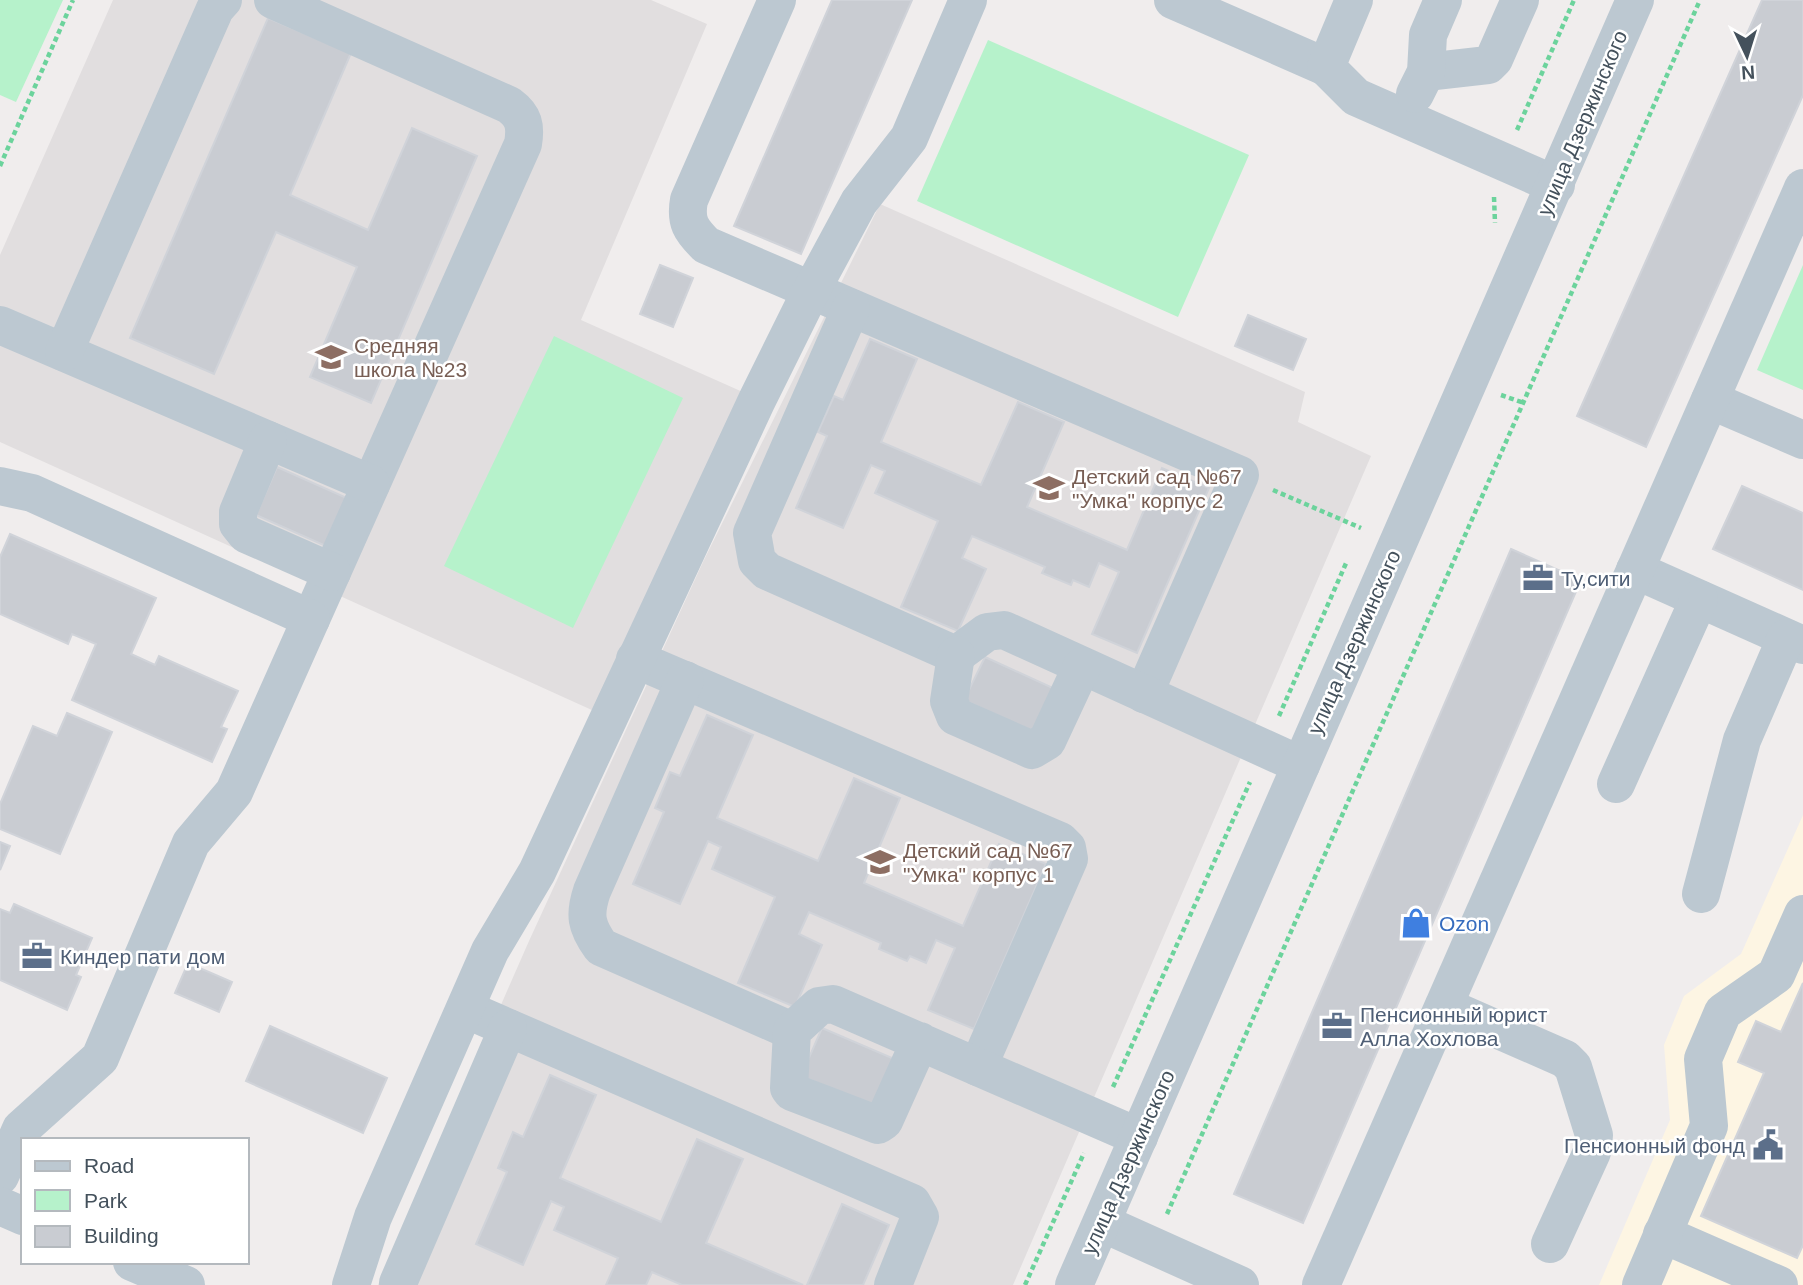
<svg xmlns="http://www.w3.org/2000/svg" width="1803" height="1285" font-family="Helvetica,sans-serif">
<rect width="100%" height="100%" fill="#f0eded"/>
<polygon fill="#fdf5e3" points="1803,815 1803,1285 1599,1285 1670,1120 1664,1045 1684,996 1741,954"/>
<g fill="#e1dedf">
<polygon points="113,0 651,0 707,24 581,320 745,393 594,711 0,442 0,255"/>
<polygon points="880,204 1305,392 1298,422 1371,456 1013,1285 378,1285 529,941 703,562"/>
</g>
<g fill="#b6f2cb">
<polygon points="0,0 63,0 16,102 0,95"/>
<polygon points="988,40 1249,155 1178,317 917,201"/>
<polygon points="1803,265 1803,390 1757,370"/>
<polygon points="554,336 683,398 573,628 444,566"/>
</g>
<g fill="#c9ccd2" stroke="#d0d3d9" stroke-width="2">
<polygon points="832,0 912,0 801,254 734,226"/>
<polygon points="1762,0 1803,0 1803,95 1646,447 1577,416"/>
<polygon points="268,18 351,53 290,195 368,230 412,128 477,156 371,403 310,377 357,267 276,232 214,374 130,338"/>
<polygon points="660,265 693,278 673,327 640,314"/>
<polygon points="1248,315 1306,339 1293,370 1235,346"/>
<polygon points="870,339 917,359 881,442 981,485 1018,402 1064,422 1027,507 1127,550 1162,468 1209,488 1137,653 1092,634 1119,572 1099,563 1089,587 1073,580 1071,585 1042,573 1045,567 972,536 962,558 986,569 958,631 901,607 938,521 875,493 885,471 871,465 843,528 796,508 827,436 818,432 834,396 843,400"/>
<polygon points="277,467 349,499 328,547 256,515"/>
<polygon points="1742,486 1803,513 1803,590 1713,549"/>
<polygon points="10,534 156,598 131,654 155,665 159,656 238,691 221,727 227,729 212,762 72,700 96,644 72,634 68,644 0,614 0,557"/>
<polygon points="1511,549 1581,580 1303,1223 1234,1194"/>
<polygon points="985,657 1055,689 1035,733 964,700"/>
<polygon points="67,713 112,732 60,854 0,829 0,804 33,726 57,736"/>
<polygon points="707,715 753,735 717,818 818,861 854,778 900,798 864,883 963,926 999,844 1046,864 974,1029 928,1010 955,948 936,940 926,963 910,956 907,961 879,949 881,943 809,912 799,934 822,945 795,1007 738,983 775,897 712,869 721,847 708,841 680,904 633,884 664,812 655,808 670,772 680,776"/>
<polygon points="0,842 10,846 0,870"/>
<polygon points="14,904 92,938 76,975 81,977 67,1010 0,980 0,909 10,913"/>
<polygon points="188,963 232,982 219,1012 175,993"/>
<polygon points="1803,983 1803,1245 1797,1258 1701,1216 1764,1073 1738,1062 1756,1021 1781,1032"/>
<polygon points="270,1026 387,1078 363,1133 246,1081"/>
<polygon points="822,1028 899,1061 878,1108 801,1076"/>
<polygon points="550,1075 596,1095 560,1178 661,1222 697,1139 743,1159 706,1243 803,1285 682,1285 652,1272 646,1285 606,1285 618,1258 554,1230 564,1207 551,1201 523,1265 476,1244 507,1172 498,1168 513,1132 523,1137"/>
<polygon points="842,1204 889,1225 863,1285 807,1285"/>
</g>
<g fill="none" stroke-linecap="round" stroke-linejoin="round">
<g stroke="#6cd39c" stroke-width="4.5" stroke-dasharray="5 3.5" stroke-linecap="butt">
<polyline points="1517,130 1574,0"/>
<polyline points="0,166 73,0"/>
<polyline points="1494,197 1495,223"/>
<polyline points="1501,395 1524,403"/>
<polyline points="1273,490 1361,528"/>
<polyline points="1279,716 1347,561"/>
<polyline points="1113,1087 1250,782"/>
<polyline points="1167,1214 1700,0"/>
<polyline points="1025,1285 1084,1153"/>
</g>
<g stroke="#bcc8d1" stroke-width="38">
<path d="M 273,0 L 509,105 C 524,116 526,126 523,144 L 311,619"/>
<path d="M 777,0 L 689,200 C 685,222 691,230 706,245 L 1240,475 L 1144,694"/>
<polyline points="1173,0 1326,67"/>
<polyline points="1354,0 1326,67 1356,97 1556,185"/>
<polyline points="1426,72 1488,65 1494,59 1520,0"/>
<polyline points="1415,94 1426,72 1428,35 1443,0"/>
<polyline points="851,308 752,533 757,561 767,571 956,655 987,632 1004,630 1301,765"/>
<polyline points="0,325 371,484"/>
<polyline points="64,352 215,9 223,0"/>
<polyline points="1710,400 1803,440"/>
<polyline points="268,440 238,512 238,524 246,534 332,572"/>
<polyline points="0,486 32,493 311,619 234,792 191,843 100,1058 21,1129 0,1176"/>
<polyline points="1635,570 1803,645"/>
<polyline points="956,655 949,701 955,716 1032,750 1047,741 1082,666"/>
<polyline points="635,659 1060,841 1067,848 1069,859 978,1067"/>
<path d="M 685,680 L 592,891 C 584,915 586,926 601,947 L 792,1031"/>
<polyline points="1616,784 1699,599"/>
<polyline points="1701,894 1742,740 1786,638"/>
<polyline points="1444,1006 1565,1059 1573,1067 1594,1135 1592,1152 1550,1244"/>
<polyline points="465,1009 912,1203 920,1217 893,1285"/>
<polyline points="920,1041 884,1121 878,1125 792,1092 789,1088 792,1031 819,1006 833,1004 1139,1137"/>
<polyline points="0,1206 23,1216"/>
<polyline points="1102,1223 1240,1285"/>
<polyline points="1662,1234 1779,1285"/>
<polyline points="132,1262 186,1285"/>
<polyline points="398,1283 508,1028"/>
<polyline points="351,1285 373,1217 490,951 537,872 757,400 811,291 859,202 909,138 968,0"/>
<polyline points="1074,1285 1635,0"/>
<polyline points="1321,1285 1803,188"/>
<polyline points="1641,1285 1709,1126 1703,1059 1723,1012 1776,975 1803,914"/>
</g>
</g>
<defs>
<g id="school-bare" transform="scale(2.415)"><path d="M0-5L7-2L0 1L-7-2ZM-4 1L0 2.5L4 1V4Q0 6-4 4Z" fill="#8d6e63" stroke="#fff" stroke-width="2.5" paint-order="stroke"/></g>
<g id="office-bare" transform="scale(2.415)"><path d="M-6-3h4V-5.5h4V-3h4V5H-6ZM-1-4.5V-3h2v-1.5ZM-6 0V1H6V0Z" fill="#5c6f8a" stroke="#fff" stroke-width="2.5" paint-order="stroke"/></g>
<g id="shop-bare" transform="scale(2.415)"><path d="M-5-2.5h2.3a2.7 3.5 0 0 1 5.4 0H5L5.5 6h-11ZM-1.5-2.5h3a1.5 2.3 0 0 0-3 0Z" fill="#3f7fe0" stroke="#fff" stroke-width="2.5" paint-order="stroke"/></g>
<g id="civic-bare" transform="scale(2.415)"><path d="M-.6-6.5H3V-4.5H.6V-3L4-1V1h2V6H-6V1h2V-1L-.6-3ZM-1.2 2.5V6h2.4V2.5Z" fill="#5c6f8a" stroke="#fff" stroke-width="2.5" paint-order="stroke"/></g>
</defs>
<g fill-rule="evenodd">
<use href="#school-bare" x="331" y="357"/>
<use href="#school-bare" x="1049" y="488"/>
<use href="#office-bare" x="1538" y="578"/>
<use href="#school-bare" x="880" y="862"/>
<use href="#shop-bare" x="1416" y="923"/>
<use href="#office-bare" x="37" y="956"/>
<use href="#office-bare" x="1337" y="1026"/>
<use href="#civic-bare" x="1768" y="1145"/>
</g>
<g text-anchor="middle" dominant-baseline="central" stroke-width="5" stroke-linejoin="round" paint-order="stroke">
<g font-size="21" fill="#44515c" stroke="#fff">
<text transform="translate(1582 123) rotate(-67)">улица Дзержинского</text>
<text transform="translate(1354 642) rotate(-66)">улица Дзержинского</text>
<text transform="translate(1128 1162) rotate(-66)">улица Дзержинского</text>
</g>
<g font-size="21" fill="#785e54" stroke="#fff" text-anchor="start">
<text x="354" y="345">Средняя<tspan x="354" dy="24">школа №23</tspan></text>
<text x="1072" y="476">Детский сад №67<tspan x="1072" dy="24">"Умка" корпус 2</tspan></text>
<text x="903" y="850">Детский сад №67<tspan x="903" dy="24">"Умка" корпус 1</tspan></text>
</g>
<g font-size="21" fill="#4e5e75" stroke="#fff" text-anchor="start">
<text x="1561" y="578">Ту,сити</text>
<text x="60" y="956">Киндер пати дом</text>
<text x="1360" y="1014">Пенсионный юрист<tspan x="1360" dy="24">Алла Хохлова</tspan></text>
<text x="1745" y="1145" text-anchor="end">Пенсионный фонд</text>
</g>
<g font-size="21" fill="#366cbe" stroke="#fff" text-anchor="start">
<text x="1439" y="923">Ozon</text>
</g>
</g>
<rect x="21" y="1138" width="228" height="126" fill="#ffffff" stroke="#b4b9be" stroke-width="2"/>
<rect x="35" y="1161" width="35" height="10" fill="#bcc8d1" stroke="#b4b9be" stroke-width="2"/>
<text x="84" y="1173" font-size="21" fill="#44515c">Road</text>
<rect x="35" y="1190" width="35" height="21" fill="#b6f2cb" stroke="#b4b9be" stroke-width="2"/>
<text x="84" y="1208" font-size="21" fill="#44515c">Park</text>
<rect x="35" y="1226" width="35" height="21" fill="#c9ccd2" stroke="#b4b9be" stroke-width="2"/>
<text x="84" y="1243" font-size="21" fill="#44515c">Building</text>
<g transform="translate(1747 56) rotate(176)" stroke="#ffffff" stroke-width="5" paint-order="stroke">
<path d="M0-5L12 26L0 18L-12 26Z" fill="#44515c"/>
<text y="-10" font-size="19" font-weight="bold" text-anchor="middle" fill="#44515c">N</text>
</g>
</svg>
